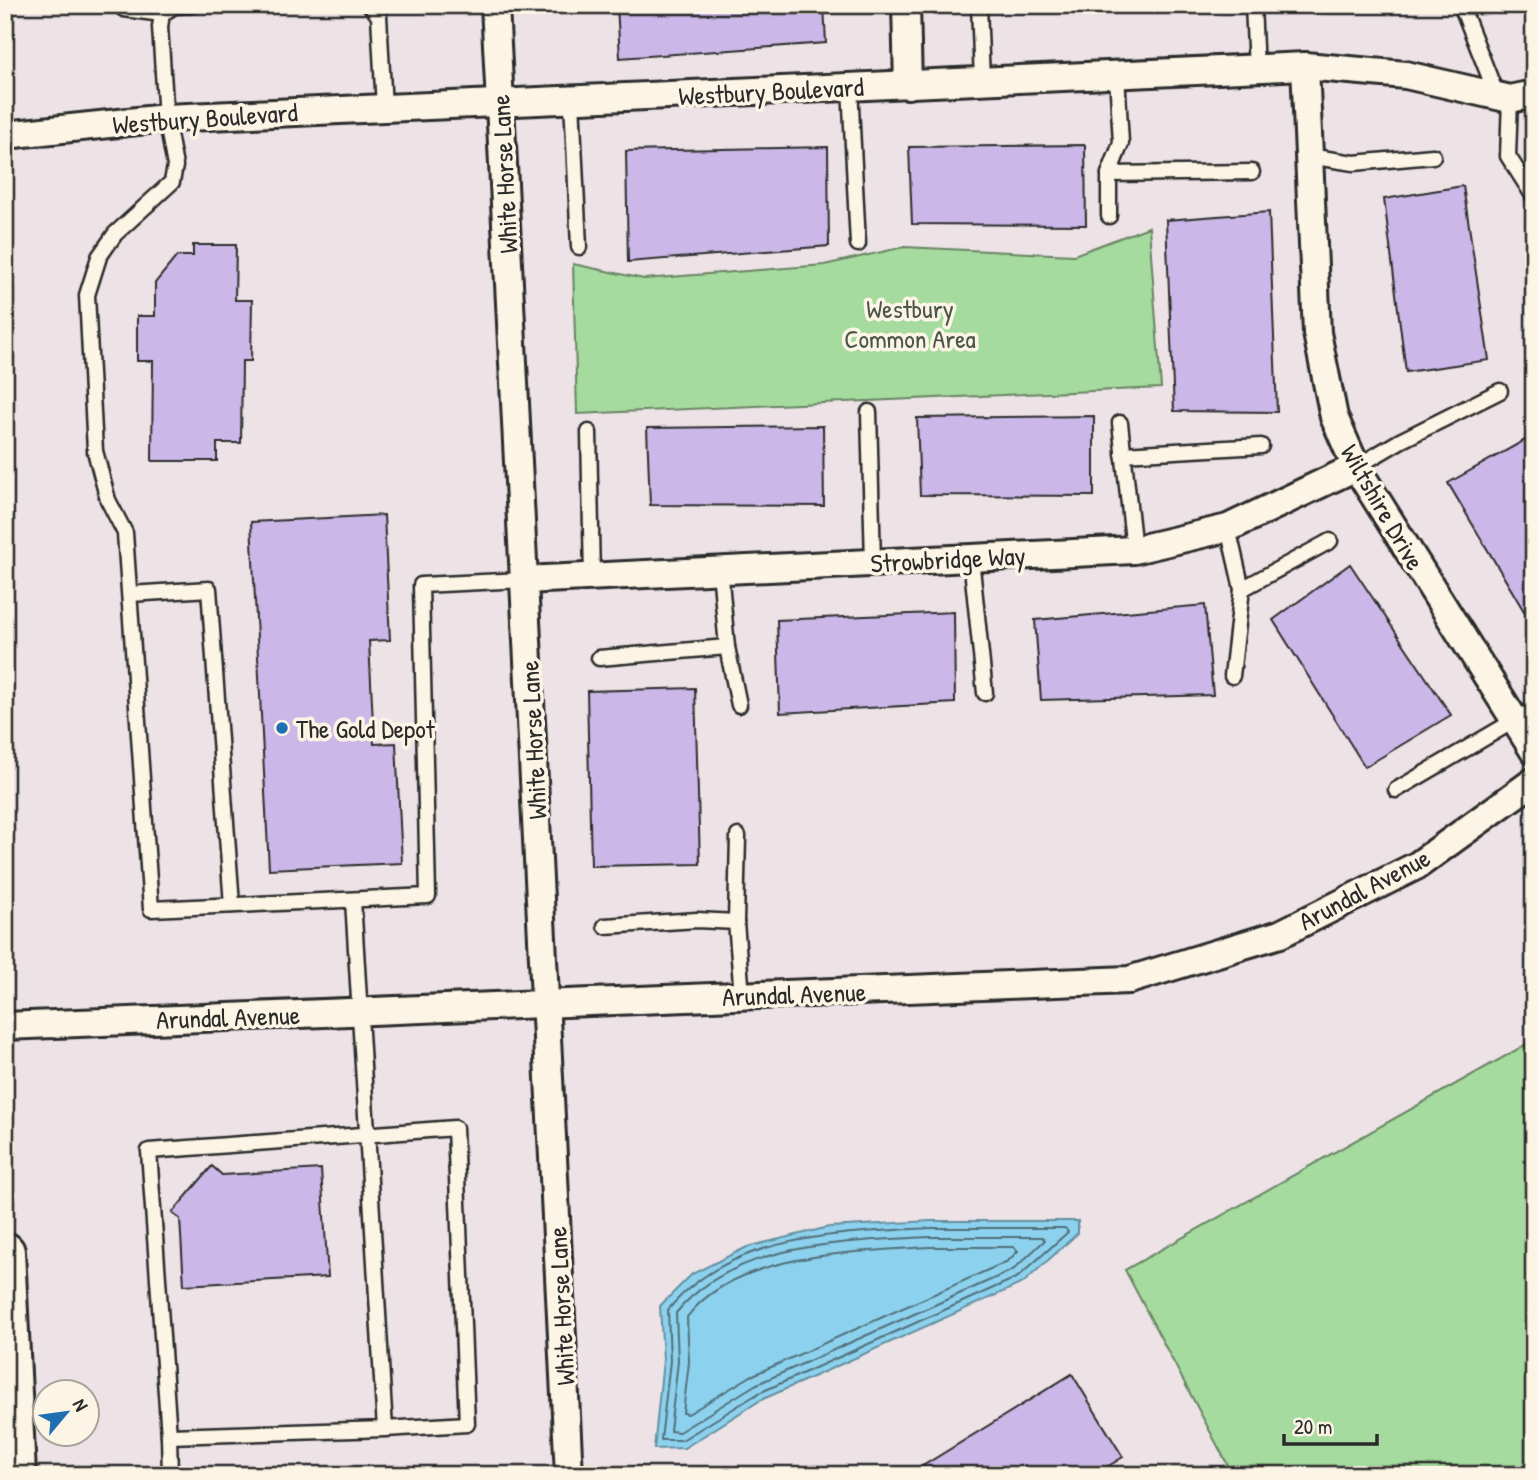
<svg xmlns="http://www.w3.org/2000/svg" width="1539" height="1480" font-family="'Patrick Hand',sans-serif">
<rect width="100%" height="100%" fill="#ede3e6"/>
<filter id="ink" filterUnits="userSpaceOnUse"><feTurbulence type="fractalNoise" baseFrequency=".0143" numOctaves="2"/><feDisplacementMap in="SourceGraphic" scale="14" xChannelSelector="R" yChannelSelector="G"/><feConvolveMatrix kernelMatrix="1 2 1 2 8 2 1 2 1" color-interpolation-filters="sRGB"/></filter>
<g filter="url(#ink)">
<g fill="#a5db9e" stroke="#688364" stroke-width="2">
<polygon points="1149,227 1161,388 577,414 573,264 644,279 824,265 904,247 1074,255"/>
<polygon points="1534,1040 1534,1475 1233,1475 1125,1270"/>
</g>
<polygon fill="#8cd2ee" stroke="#658fa0" stroke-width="2" points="930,1221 1078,1221 1078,1233 1023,1283 761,1400 684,1448 654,1449 663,1360 660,1306 692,1274 747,1247 829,1227"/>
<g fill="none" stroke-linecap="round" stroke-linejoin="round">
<g stroke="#526e79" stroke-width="2">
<path d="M 930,1228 L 1065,1228 L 1068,1232 L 1018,1277 L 759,1393 L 682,1440 L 661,1440 L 670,1361 L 668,1310 C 729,1234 840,1233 930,1228 Z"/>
<path d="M 930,1237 L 1042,1237 L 1045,1240 L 1013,1270 L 755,1385 L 679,1432 L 670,1431 L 678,1361 L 676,1313 C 735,1241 845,1242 930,1237 Z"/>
<path d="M 930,1247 L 1014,1247 L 1018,1251 L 1008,1261 L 751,1376 L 688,1414 L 683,1413 L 689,1362 L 687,1317 C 736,1252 856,1252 930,1247 Z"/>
</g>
</g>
<g fill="#cbb8e9" stroke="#2b2b2b" stroke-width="2">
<polygon points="617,5 824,5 826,43 620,58"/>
<polygon points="1085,145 1086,225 912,224 909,147"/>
<polygon points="828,147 829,246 628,262 626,151"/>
<polygon points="1463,186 1489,360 1406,372 1384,199"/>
<polygon points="1269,212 1277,412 1174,411 1166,220"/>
<polygon points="193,245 236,245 235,300 252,300 251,361 242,361 241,443 217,443 217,461 152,461 153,361 137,361 137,316 155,316 155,283 177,256 193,256"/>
<polygon points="1094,416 1094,496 920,495 917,418"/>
<polygon points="823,426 824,506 650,505 647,428"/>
<polygon points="1534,435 1534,628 1448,483"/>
<polygon points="384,515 390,640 369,641 374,744 396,743 402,863 269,869 251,522"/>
<polygon points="1350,564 1451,715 1365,767 1273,620"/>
<polygon points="1205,605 1213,695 1041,700 1035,620"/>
<polygon points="954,612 955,703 780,713 777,620"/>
<polygon points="695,688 700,864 591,866 587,691"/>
<polygon points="212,1166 222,1175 321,1169 328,1277 184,1285 180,1219 172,1213"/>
<polygon points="1072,1374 1123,1457 1094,1475 908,1475"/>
</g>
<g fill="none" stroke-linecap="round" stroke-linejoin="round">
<g stroke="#2b2b2b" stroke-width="19">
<g id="service">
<polyline points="119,5 124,9 162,14"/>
<polyline points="191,5 174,6 162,14 160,27 166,118 175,166 172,182 115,234 99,257 87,295 95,451 108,500 125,533 151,909 428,896 421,585 525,580"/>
<polyline points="370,5 379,16 384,108"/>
<polyline points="979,5 982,81"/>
<polyline points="1253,5 1256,69"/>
<polyline points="1461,5 1497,96"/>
<polyline points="850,87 858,244"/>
<polyline points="1510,99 1508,156 1534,197"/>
<polyline points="572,100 579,247"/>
<polyline points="1308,156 1354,163 1433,156"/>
<polyline points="1109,174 1252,172"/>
<polyline points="1109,216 1109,174 1121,143 1117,75"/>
<polyline points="869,412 873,563"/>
<polyline points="1120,423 1134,550"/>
<polyline points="589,432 592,577"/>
<polyline points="1123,454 1261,446"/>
<polyline points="1356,467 1400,441 1500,391"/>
<polyline points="1228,528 1242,589 1330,541"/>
<polyline points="971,558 985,693"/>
<polyline points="130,594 209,589 232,905"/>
<polyline points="727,647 739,705"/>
<polyline points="599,658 727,647 720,570"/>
<polyline points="1232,676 1242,589"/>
<polyline points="1396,790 1534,709"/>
<polyline points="353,900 385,1429 169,1436 149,1151 455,1128 467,1424 385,1429"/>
<polyline points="736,922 738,836"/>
<polyline points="605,926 697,920 736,922 742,996"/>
<polyline points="169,1436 170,1475"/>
</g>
</g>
<g stroke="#2b2b2b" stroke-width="32">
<g id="minor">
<polyline points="495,5 569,1475"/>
<polyline points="906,5 908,85"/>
<polyline points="1305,66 1317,333 1334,417 1356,467 1534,751"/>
<polyline points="5,135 166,118 1305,66 1406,75 1510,99 1534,94"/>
<polyline points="525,580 1134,550 1228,528 1356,467"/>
<polyline points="5,1026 1129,980 1280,934 1418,865 1534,781"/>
</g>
</g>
<g stroke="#2b2b2b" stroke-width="44">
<polyline id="primary" points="5,1252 16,1475"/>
</g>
<use href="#service" stroke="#fcf5e5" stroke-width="14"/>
<use href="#minor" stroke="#fcf5e5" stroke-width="26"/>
<use href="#primary" stroke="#fcf5e5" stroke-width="38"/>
</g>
</g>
<circle fill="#1f6fb2" stroke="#fcf5e5" stroke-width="2.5" cx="282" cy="728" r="7"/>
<g text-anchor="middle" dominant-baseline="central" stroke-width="7" stroke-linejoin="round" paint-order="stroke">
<g font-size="26" fill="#2b2b2b" stroke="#fcf5e5">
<text transform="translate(771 91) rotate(-3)">Westbury Boulevard</text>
<text transform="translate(205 118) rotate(-4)">Westbury Boulevard</text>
<text transform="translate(504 174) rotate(-93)">White Horse Lane</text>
<text transform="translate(1383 507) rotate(60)">Wiltshire Drive</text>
<text transform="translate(948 559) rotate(-3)">Strowbridge Way</text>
<text transform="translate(533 740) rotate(-93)">White Horse Lane</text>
<text transform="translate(1364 889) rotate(-28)">Arundal Avenue</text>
<text transform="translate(794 994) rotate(-2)">Arundal Avenue</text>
<text transform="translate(228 1017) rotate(-2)">Arundal Avenue</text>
<text transform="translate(561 1306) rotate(-93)">White Horse Lane</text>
</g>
<g font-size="26" fill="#4a5748" stroke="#fcf5e5">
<text x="910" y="308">Westbury<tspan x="910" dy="30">Common Area</tspan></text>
</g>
<g font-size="26" fill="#2b2b2b" stroke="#fcf5e5" text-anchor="start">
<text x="296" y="728">The Gold Depot</text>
</g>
</g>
<rect width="1539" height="1480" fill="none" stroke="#fcf5e5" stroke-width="28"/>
<rect x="14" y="14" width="1511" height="1452" fill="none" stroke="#2b2b2b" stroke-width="2.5" filter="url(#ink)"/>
<g transform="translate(66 1413) rotate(61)"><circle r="33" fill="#fcf5e5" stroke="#a8a49b" stroke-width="2"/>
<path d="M0-5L12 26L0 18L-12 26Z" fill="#1f6fb2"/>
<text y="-10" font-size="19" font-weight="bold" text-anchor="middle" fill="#2b2b2b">N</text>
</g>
<path d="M1284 1434v10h93v-10" fill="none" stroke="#2b2b2b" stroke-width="3.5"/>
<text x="1294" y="1434" font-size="21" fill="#2b2b2b" stroke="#fcf5e5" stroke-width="5" paint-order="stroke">20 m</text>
</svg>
